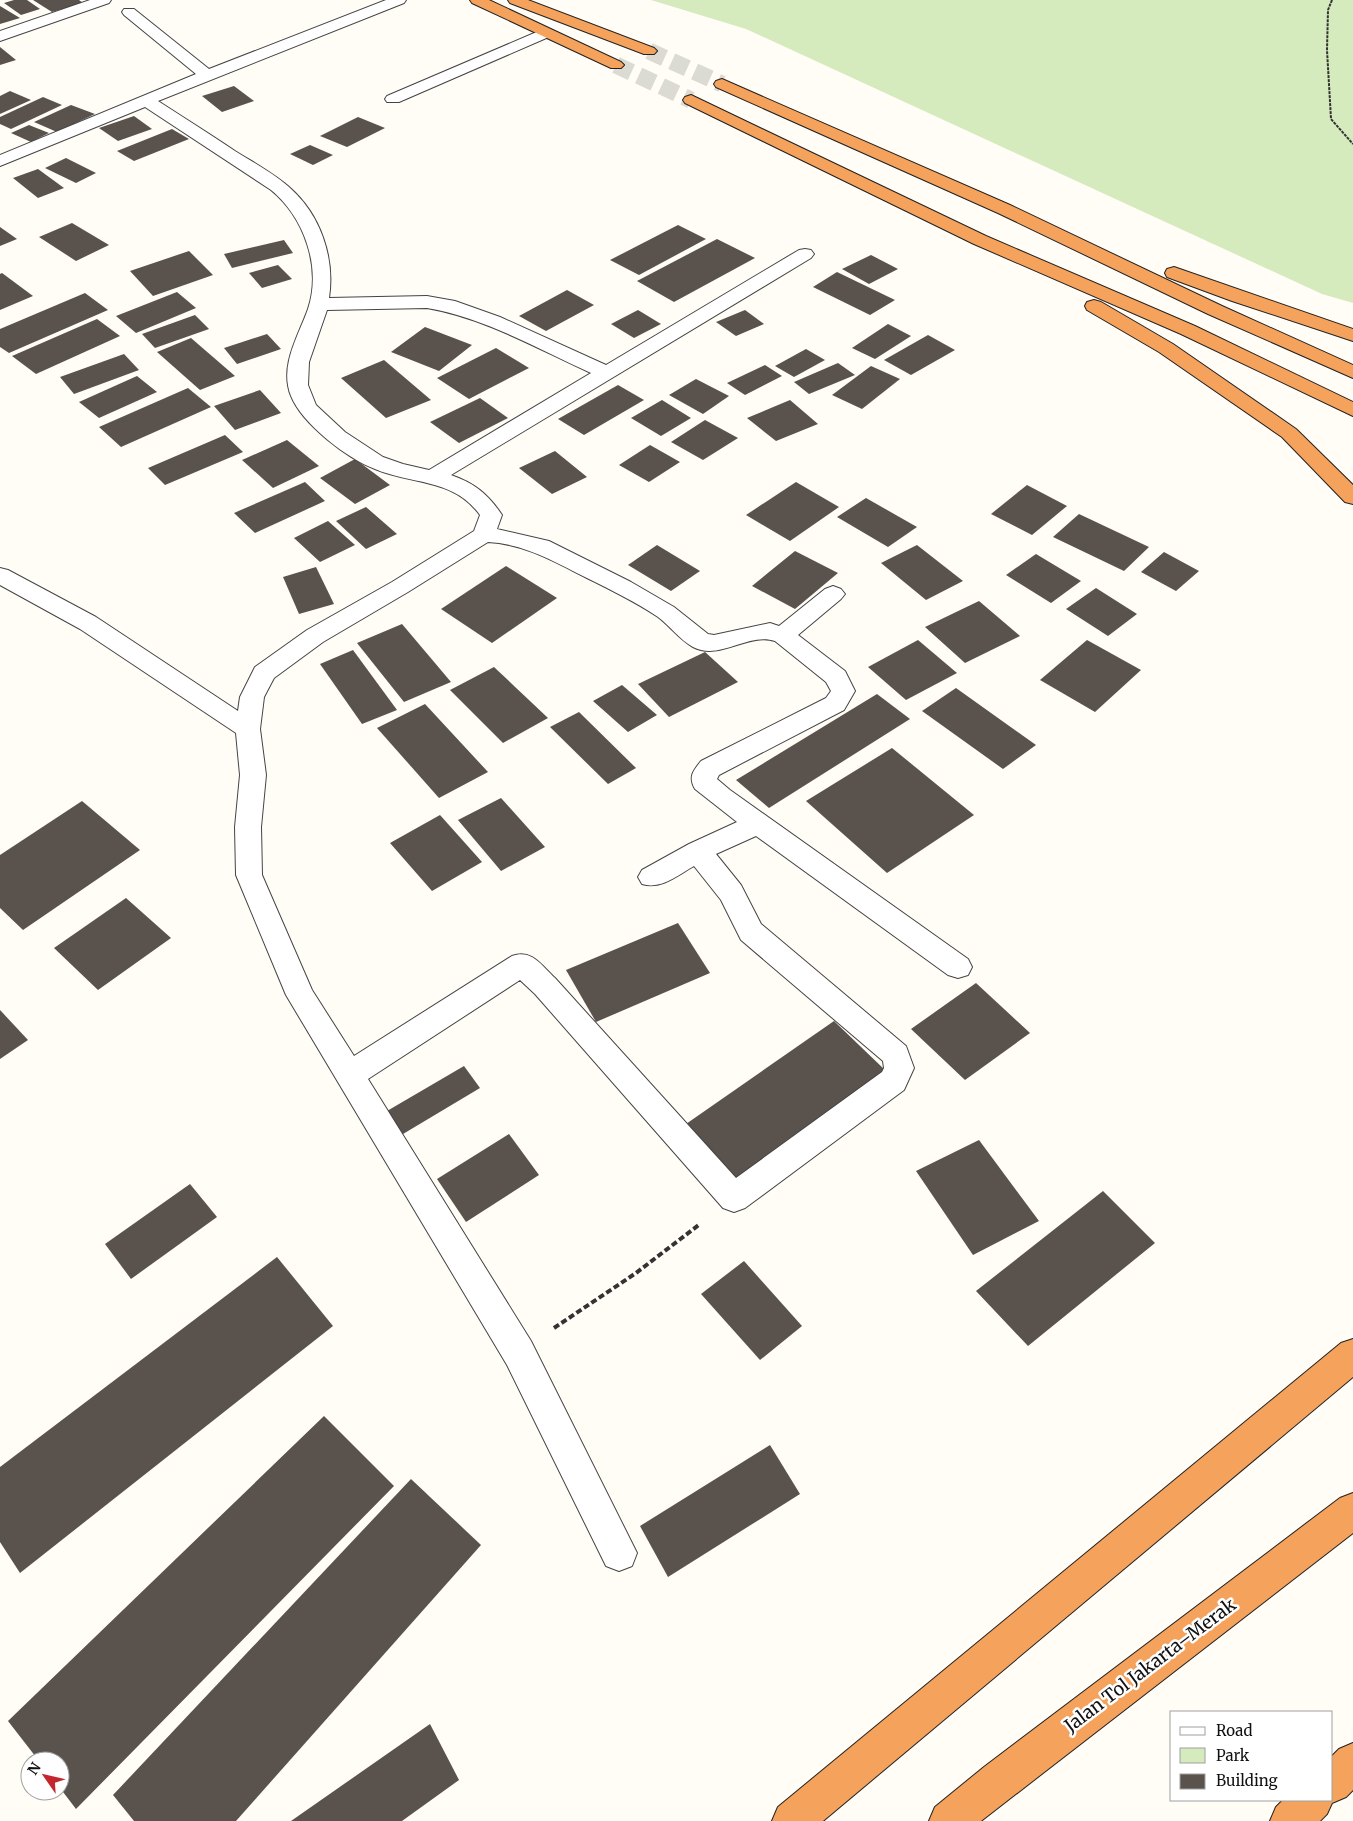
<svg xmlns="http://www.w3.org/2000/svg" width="1353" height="1821" font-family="Merriweather,serif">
<rect width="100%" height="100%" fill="#fffdf5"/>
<polygon fill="#d5ebbd" points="651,0 1353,0 1353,303 1322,294 746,29"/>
<g fill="#5a524d">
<polygon points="14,0 27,0 40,9 21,15 4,3"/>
<polygon points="33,0 79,0 83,3 52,12"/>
<polygon points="0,6 20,18 0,24"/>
<polygon points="0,47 16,60 0,65"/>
<polygon points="234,86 254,101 222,112 202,96"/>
<polygon points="10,91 31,100 0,114 0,96"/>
<polygon points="43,97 62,105 11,129 0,124 0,117"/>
<polygon points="71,105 95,114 57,132 34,122"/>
<polygon points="134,116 152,129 118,141 99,128"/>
<polygon points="358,117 385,128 347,147 320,136"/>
<polygon points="29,125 49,133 31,142 11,133"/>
<polygon points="172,129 189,139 134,161 117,151"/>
<polygon points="310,145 333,155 313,165 290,154"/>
<polygon points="66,158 96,173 76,183 45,168"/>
<polygon points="38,169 64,188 38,198 13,178"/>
<polygon points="72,223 109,245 76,261 39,237"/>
<polygon points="678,225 706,239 639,275 610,260"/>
<polygon points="0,227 17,239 0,246"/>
<polygon points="717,239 755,258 674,302 637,281"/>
<polygon points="284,240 293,253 232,268 224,254"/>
<polygon points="189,251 213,275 153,296 130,271"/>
<polygon points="871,255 898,269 869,284 842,269"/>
<polygon points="278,265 292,279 262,288 249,273"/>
<polygon points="837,272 895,300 870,315 813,287"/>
<polygon points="2,273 33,296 0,310 0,274"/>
<polygon points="567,290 594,305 546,331 519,316"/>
<polygon points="177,292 196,308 136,333 116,316"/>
<polygon points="85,293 108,310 9,353 0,347 0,329"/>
<polygon points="638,310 661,324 634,338 611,324"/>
<polygon points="745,310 764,324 736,336 716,322"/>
<polygon points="195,315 209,329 155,348 142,334"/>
<polygon points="97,319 120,336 36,374 12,356"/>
<polygon points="888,324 911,336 875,359 852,348"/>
<polygon points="425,327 472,345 439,371 391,352"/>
<polygon points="267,334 281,349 237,364 224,348"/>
<polygon points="928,335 955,350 911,375 884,360"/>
<polygon points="191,338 235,376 200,390 157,352"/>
<polygon points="496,348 529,368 469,399 437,378"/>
<polygon points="806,349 825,360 794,377 775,366"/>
<polygon points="124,354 139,370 74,394 60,377"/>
<polygon points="384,360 431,400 386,418 341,378"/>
<polygon points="838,363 855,375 809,394 794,382"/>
<polygon points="765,365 782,376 745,395 727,383"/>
<polygon points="871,366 900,379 862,409 832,395"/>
<polygon points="137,376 157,392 99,418 79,402"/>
<polygon points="696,379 729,396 703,414 669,395"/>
<polygon points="618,385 644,400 584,435 558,419"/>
<polygon points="188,388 211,407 121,447 99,427"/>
<polygon points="260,390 281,413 235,430 214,406"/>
<polygon points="480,398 508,418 459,443 430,422"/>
<polygon points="662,400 691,418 661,436 631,418"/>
<polygon points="790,400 818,424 776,441 747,418"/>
<polygon points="705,420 738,438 703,460 671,442"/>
<polygon points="225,435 243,452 165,485 148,468"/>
<polygon points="287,440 319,466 273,488 242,460"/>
<polygon points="650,445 680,462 649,482 619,465"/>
<polygon points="555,451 587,477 552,494 519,468"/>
<polygon points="355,459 390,485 355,504 320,478"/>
<polygon points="305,482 325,501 255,533 234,513"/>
<polygon points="796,482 839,507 790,541 746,515"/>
<polygon points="1027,485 1067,506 1032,535 991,514"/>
<polygon points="866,498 917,527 888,547 837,517"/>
<polygon points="366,507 397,534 366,549 336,521"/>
<polygon points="1079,514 1149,547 1124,571 1053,537"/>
<polygon points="328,521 355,545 320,562 294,538"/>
<polygon points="657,545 700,571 671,591 628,565"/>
<polygon points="917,545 963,581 926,600 881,563"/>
<polygon points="795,551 838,573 795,609 752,586"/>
<polygon points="1164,552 1199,571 1176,591 1141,572"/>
<polygon points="1036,554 1081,581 1051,603 1006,575"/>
<polygon points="506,566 557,598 492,643 441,609"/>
<polygon points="316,567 334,604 299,614 283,577"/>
<polygon points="1096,588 1137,614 1108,636 1066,609"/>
<polygon points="979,601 1020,636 965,663 925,627"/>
<polygon points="402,624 451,682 404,702 357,643"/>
<polygon points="918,640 957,673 906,700 868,667"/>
<polygon points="1087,640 1141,670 1095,712 1040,680"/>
<polygon points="353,650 397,710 362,724 320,664"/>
<polygon points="705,652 738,682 669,717 638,684"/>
<polygon points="494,667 548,718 503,743 450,690"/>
<polygon points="622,685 657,715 628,732 593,701"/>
<polygon points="956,688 1036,745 1003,769 922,711"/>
<polygon points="877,694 910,719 769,808 736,780"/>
<polygon points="425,704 488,772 439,798 377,728"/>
<polygon points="579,712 636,768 608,784 550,727"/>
<polygon points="892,748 974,815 887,873 806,801"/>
<polygon points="501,798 545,847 501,871 458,820"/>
<polygon points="82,801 140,850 23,930 0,908 0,855"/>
<polygon points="440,815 482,862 432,891 390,843"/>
<polygon points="126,898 171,938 98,990 54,948"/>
<polygon points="678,923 710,973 596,1022 566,970"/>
<polygon points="976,983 1030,1033 965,1080 911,1029"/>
<polygon points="0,1010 28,1040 0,1059"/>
<polygon points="834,1021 886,1071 737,1180 686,1124"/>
<polygon points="464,1066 480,1088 403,1134 387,1111"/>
<polygon points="509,1134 539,1175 466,1222 437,1179"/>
<polygon points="979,1140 1039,1221 973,1255 916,1171"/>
<polygon points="190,1184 217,1217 131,1279 105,1244"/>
<polygon points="1103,1191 1155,1243 1028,1346 976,1291"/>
<polygon points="277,1257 333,1326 20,1573 0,1542 0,1467"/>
<polygon points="744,1261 802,1326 760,1360 701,1294"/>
<polygon points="324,1416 394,1486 76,1809 60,1788 60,1761 39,1761 8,1721"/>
<polygon points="770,1445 800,1494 668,1577 640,1526"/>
<polygon points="411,1479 481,1545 236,1821 134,1821 113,1795"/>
<polygon points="430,1724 459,1780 402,1821 291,1821"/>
</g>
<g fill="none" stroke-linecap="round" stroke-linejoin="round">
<g stroke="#dbdad3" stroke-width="17" stroke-dasharray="17 8" stroke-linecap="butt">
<polyline points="649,51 722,84"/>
<polyline points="616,65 691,100"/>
</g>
<g stroke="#444" stroke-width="2">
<g id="minor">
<polygon points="90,0 111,0 109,3 0,41 0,31"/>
<path d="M 386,0 L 406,0 L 404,3 L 158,101 C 184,118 210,134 235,151 C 254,163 273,173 289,187 C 321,215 335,258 329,298 L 427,296 L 455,301 L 500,317 L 606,365 L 799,250 L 805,249 L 811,250 L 814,254 L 811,258 L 451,475 C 474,483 488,494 502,515 L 497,529 L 549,541 L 631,582 L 674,607 L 708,634 L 714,635 L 770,623 L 779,626 L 825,589 L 833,586 L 841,589 L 845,594 L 841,599 L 798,635 L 845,671 L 855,691 L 844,710 L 719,775 L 717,779 L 730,790 L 968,959 L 972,967 L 968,975 L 958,978 L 948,975 L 756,836 L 716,854 L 741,885 L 761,924 L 906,1046 L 914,1068 L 904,1090 L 745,1208 L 734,1212 L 723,1208 L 535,994 L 520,980 L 368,1079 L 531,1341 L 637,1553 L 632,1566 L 619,1571 L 606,1566 L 507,1365 L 286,995 L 236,875 L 235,827 L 240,775 L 236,733 L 80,629 L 0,585 L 0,568 L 8,570 L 96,617 L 238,711 L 240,697 L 255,667 L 307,630 L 392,582 L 474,531 L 480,515 C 453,478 413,485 375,469 C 348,459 302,424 291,396 C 279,366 298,337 308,309 C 322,267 304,217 271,190 L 145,107 L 0,166 L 0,155 L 196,74 L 124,15 L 122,12 L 124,9 L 134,9 L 209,69 ZM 427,308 C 485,318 538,349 591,373 L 429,470 L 403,464 L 383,457 L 345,432 L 316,405 L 308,385 L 309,362 L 327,310 ZM 488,542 C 525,544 555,562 587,578 C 611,590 636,602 658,617 C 670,626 680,640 693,647 C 720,661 748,632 775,641 L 826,682 L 831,691 L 826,698 L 701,761 C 693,771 688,777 695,789 L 737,822 L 689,844 L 642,870 L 638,877 L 642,884 C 661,890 678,875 694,866 L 721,900 L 741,940 L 883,1061 L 884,1068 L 882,1072 L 736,1178 L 555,978 C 541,965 532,949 512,956 L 354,1056 L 312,990 L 262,875 L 261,827 L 266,775 L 260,729 L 264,697 L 274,678 L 323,642 L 408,592 Z"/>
<polygon points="546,28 551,30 554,33 551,36 399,102 387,102 385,99 387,96"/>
</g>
</g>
<g stroke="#222" stroke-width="2">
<g id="motorway">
<polygon points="470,0 489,0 621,62 624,65 621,68 611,68 472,3"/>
<polygon points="508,0 528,0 654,48 657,51 654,54 644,54 510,3"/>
<polygon points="722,79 1010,205 1222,306 1353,365 1353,378 1208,314 998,213 716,87 714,84 716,81"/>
<polygon points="691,95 986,236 1195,326 1353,402 1353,416 1181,334 974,244 685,103 683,100 685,97"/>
<polygon points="1174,267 1353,329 1353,341 1232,301 1167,277 1165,273 1167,269"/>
<polygon points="1094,300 1101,302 1173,344 1296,429 1353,485 1353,504 1345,502 1282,437 1159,352 1087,310 1085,306 1087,302"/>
<polygon points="1353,1339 1353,1377 823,1821 772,1821 778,1807 1341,1343"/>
<polygon points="1353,1493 1353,1533 981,1821 929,1821 935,1807 984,1767 1340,1498"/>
<polygon points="1353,1743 1353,1790 1346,1797 1332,1803 1327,1814 1320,1821 1270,1821 1276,1807 1283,1800 1332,1800 1332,1756 1339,1749"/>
</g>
</g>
<polyline stroke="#333" stroke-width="2" stroke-dasharray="3 1" stroke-linecap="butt" points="1332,0 1328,10 1327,50 1331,119 1353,144"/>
<polyline stroke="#333" stroke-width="4" stroke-dasharray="6 3" stroke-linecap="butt" points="554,1328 636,1273 700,1224"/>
<use href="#minor" fill="#fff" fill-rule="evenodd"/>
<use href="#motorway" fill="#f5a25d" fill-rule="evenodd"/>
</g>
<g text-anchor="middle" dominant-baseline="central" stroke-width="5" stroke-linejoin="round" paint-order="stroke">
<g font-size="18" fill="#111" stroke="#fff">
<text transform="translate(1150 1665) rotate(-37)">Jalan Tol Jakarta–Merak</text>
</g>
</g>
<rect x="1170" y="1711" width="162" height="90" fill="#ffffff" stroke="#a0a0a0"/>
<rect x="1180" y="1727" width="25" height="8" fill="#ffffff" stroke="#a0a0a0"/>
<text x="1216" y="1736" font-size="15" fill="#111111">Road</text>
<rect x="1180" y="1748" width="25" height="15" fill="#d5ebbd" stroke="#a0a0a0"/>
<text x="1216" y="1761" font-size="15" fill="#111111">Park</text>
<rect x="1180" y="1774" width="25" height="15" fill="#5a524d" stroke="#a0a0a0"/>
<text x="1216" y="1786" font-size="15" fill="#111111">Building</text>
<g transform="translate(45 1776) rotate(304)"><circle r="24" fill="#ffffff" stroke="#a0a0a0"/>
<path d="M0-4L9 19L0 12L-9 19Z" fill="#c4262e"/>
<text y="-8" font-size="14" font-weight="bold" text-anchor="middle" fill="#111111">N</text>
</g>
</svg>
